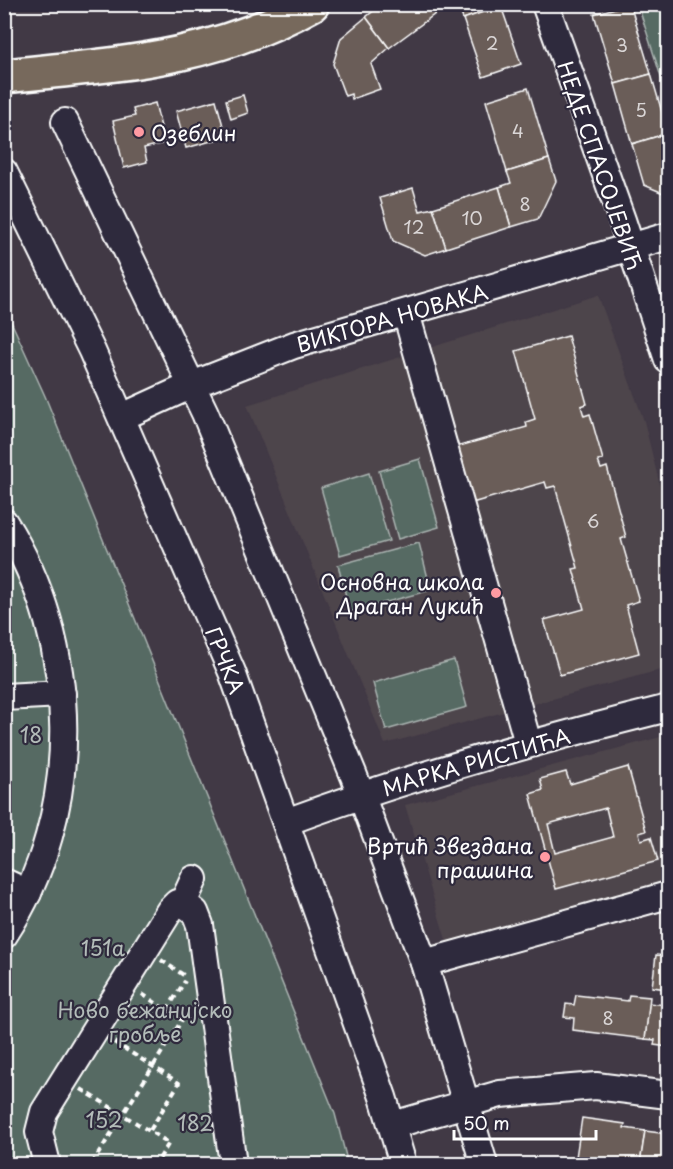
<svg xmlns="http://www.w3.org/2000/svg" width="673" height="1169" font-family="'Playpen Sans',sans-serif">
<rect width="100%" height="100%" fill="#413945"/>
<filter id="ink" filterUnits="userSpaceOnUse"><feTurbulence type="fractalNoise" baseFrequency=".0167" numOctaves="2"/><feDisplacementMap in="SourceGraphic" scale="12" xChannelSelector="R" yChannelSelector="G"/><feConvolveMatrix kernelMatrix="1 2 1 2 8 2 1 2 1" color-interpolation-filters="sRGB"/></filter>
<g filter="url(#ink)">
<g fill="#4d444b">
<polygon points="598,295 644,421 668,518 668,668 385,744 247,405"/>
<polygon points="668,735 668,908 454,966 405,805"/>
</g>
<g fill="#566a63" stroke="#aab4b1" stroke-width="1.5">
<polygon points="638,5 668,5 668,99"/>
<polygon points="5,308 45,396 335,1114 348,1164 5,1164"/>
<polygon points="420,459 439,527 398,539 379,471"/>
<polygon points="369,473 389,541 340,555 321,488"/>
<polygon points="419,543 431,590 350,612 338,565"/>
<polygon points="454,660 467,707 386,730 373,683"/>
</g>
<g fill="#6a5d59" stroke="#fff" stroke-width="1.5" fill-rule="evenodd">
<polygon points="382,4 434,4 439,11 389,48 366,17"/>
<polygon points="458,4 500,4 501,6 463,19"/>
<polygon points="630,4 651,74 615,84 594,14"/>
<polygon points="501,6 521,64 483,77 463,19"/>
<polygon points="366,17 389,48 371,64 380,89 352,99 351,94 345,96 333,64 341,38"/>
<polygon points="651,74 668,133 632,144 615,84"/>
<polygon points="528,88 549,159 507,172 486,101"/>
<polygon points="243,95 248,113 231,119 226,100"/>
<polygon points="216,100 226,137 186,148 176,111"/>
<polygon points="155,103 165,143 144,148 147,162 124,168 113,121 135,116 133,109"/>
<polygon points="668,133 668,195 644,185 632,144"/>
<polygon points="549,159 556,181 538,219 511,227 499,187 511,183 507,172"/>
<polygon points="499,187 511,227 446,248 433,208"/>
<polygon points="413,188 420,211 433,208 446,248 425,255 393,241 380,198"/>
<polygon points="568,336 587,404 581,406 584,416 590,414 603,460 598,461 601,469 607,467 626,537 621,539 639,601 626,605 639,653 560,675 544,620 584,609 573,569 578,568 555,486 547,488 545,482 472,503 456,447 527,427 526,422 535,419 516,351"/>
<path d="M 628,767 L 646,831 L 639,833 L 641,840 L 651,837 L 658,861 L 556,889 L 530,794 L 543,790 L 540,779 L 566,772 L 570,784 ZM 606,808 L 613,837 L 555,853 L 548,824 Z"/>
<polygon points="656,955 668,956 668,1047 654,1045 655,1040 645,1039 649,1003 665,1005 667,989 652,987"/>
<polygon points="576,995 628,1001 629,995 650,997 645,1039 573,1030 574,1018 564,1017 566,1004 574,1005"/>
<polygon points="582,1118 625,1124 624,1128 645,1131 640,1164 575,1164"/>
<polygon points="645,1131 668,1134 668,1164 640,1164"/>
</g>
<g fill="none" stroke-linecap="round" stroke-linejoin="round">
<g stroke="#fff" stroke-width="30">
<g id="minor">
<polyline points="545,4 622,220 668,360"/>
<polyline points="65,122 205,413 354,776 424,963 484,1164"/>
<polyline points="4,172 92,351 232,672 383,1097 403,1164"/>
<polyline points="406,313 528,743"/>
<polyline points="122,417 192,385 294,345 668,236"/>
<path d="M 4,522 C 81,643 85,813 4,935"/>
<polyline points="4,697 62,694"/>
<path d="M 286,822 C 411,776 539,740 668,708"/>
<polyline points="4,882 28,893"/>
<polyline points="183,903 195,912 200,925 233,1164"/>
<polyline points="424,963 668,895"/>
<polyline points="393,1125 500,1094 596,1086 668,1095"/>
<polyline points="47,1164 39,1132 44,1112 170,910 177,903 183,903 194,879"/>
</g>
</g>
<g stroke="#fff" stroke-width="38">
<path id="major" d="M 4,76 C 117,64 210,61 312,4"/>
</g>
<g stroke="#fff" stroke-width="4" stroke-dasharray="6 4.5" stroke-linecap="butt">
<polyline points="161,960 185,976"/>
<polyline points="142,994 182,1020 187,1017 191,1020"/>
<polyline points="167,1010 185,981"/>
<polyline points="114,1042 179,1083 149,1132"/>
<polyline points="81,1089 169,1143 156,1164"/>
<polyline points="92,1164 182,1020"/>
</g>
<use href="#minor" stroke="#2f2a3d" stroke-width="26"/>
<use href="#major" stroke="#77695c" stroke-width="33"/>
</g>
</g>
<g fill="#ff9aa2" stroke="#2f2a3d" stroke-width="2">
<circle cx="139" cy="132" r="6"/>
<circle cx="496" cy="593" r="6"/>
<circle cx="545" cy="857" r="6"/>
</g>
<g text-anchor="middle" dominant-baseline="central" stroke-width="4.5" stroke-linejoin="round" paint-order="stroke">
<g font-size="18" fill="#dad6d6">
<text x="492" y="42">2</text>
<text x="622" y="44">3</text>
<text x="641" y="109">5</text>
<text x="518" y="130">4</text>
<text x="525" y="203">8</text>
<text x="472" y="217">10</text>
<text x="414" y="226">12</text>
<text x="593" y="520">6</text>
<text x="608" y="1017">8</text>
</g>
<g font-size="21" fill="#fff" stroke="#2f2a3d" text-anchor="end">
<text x="151" y="132" text-anchor="start">Озеблин</text>
<text x="484" y="581">Основна школа<tspan x="484" dy="24">Драган Лукић</tspan></text>
<text x="533" y="845">Вртић Звездана<tspan x="533" dy="24">прашина</tspan></text>
</g>
<g font-size="21" fill="#fff" stroke="#2f2a3d">
<text transform="translate(601 165) rotate(71)">НЕДЕ СПАСОЈЕВИЋ</text>
<text transform="translate(392 317) rotate(-16)">ВИКТОРА НОВАКА</text>
<text transform="translate(226 660) rotate(68)">ГРЧКА</text>
<text transform="translate(476 761) rotate(-16)">МАРКА РИСТИЋА</text>
</g>
<g font-size="21" fill="#b3bcb9" stroke="#2f2a3d">
<text x="31" y="734">18</text>
<text x="103" y="947">151a</text>
<text x="145" y="1009">Ново бежанијско<tspan x="145" dy="24">гробље</tspan></text>
<text x="104" y="1119">152</text>
<text x="195" y="1122">182</text>
</g>
</g>
<rect width="673" height="1169" fill="none" stroke="#2f2a3d" stroke-width="24"/>
<rect x="12" y="12" width="649" height="1145" fill="none" stroke="#fff" stroke-width="2" filter="url(#ink)"/>
<path d="M454 1130v9h142v-9" fill="none" stroke="#ffffff" stroke-width="3"/>
<text x="463" y="1130" font-size="18" fill="#ffffff" stroke="#2f2a3d" stroke-width="4.5" paint-order="stroke">50 m</text>
</svg>
